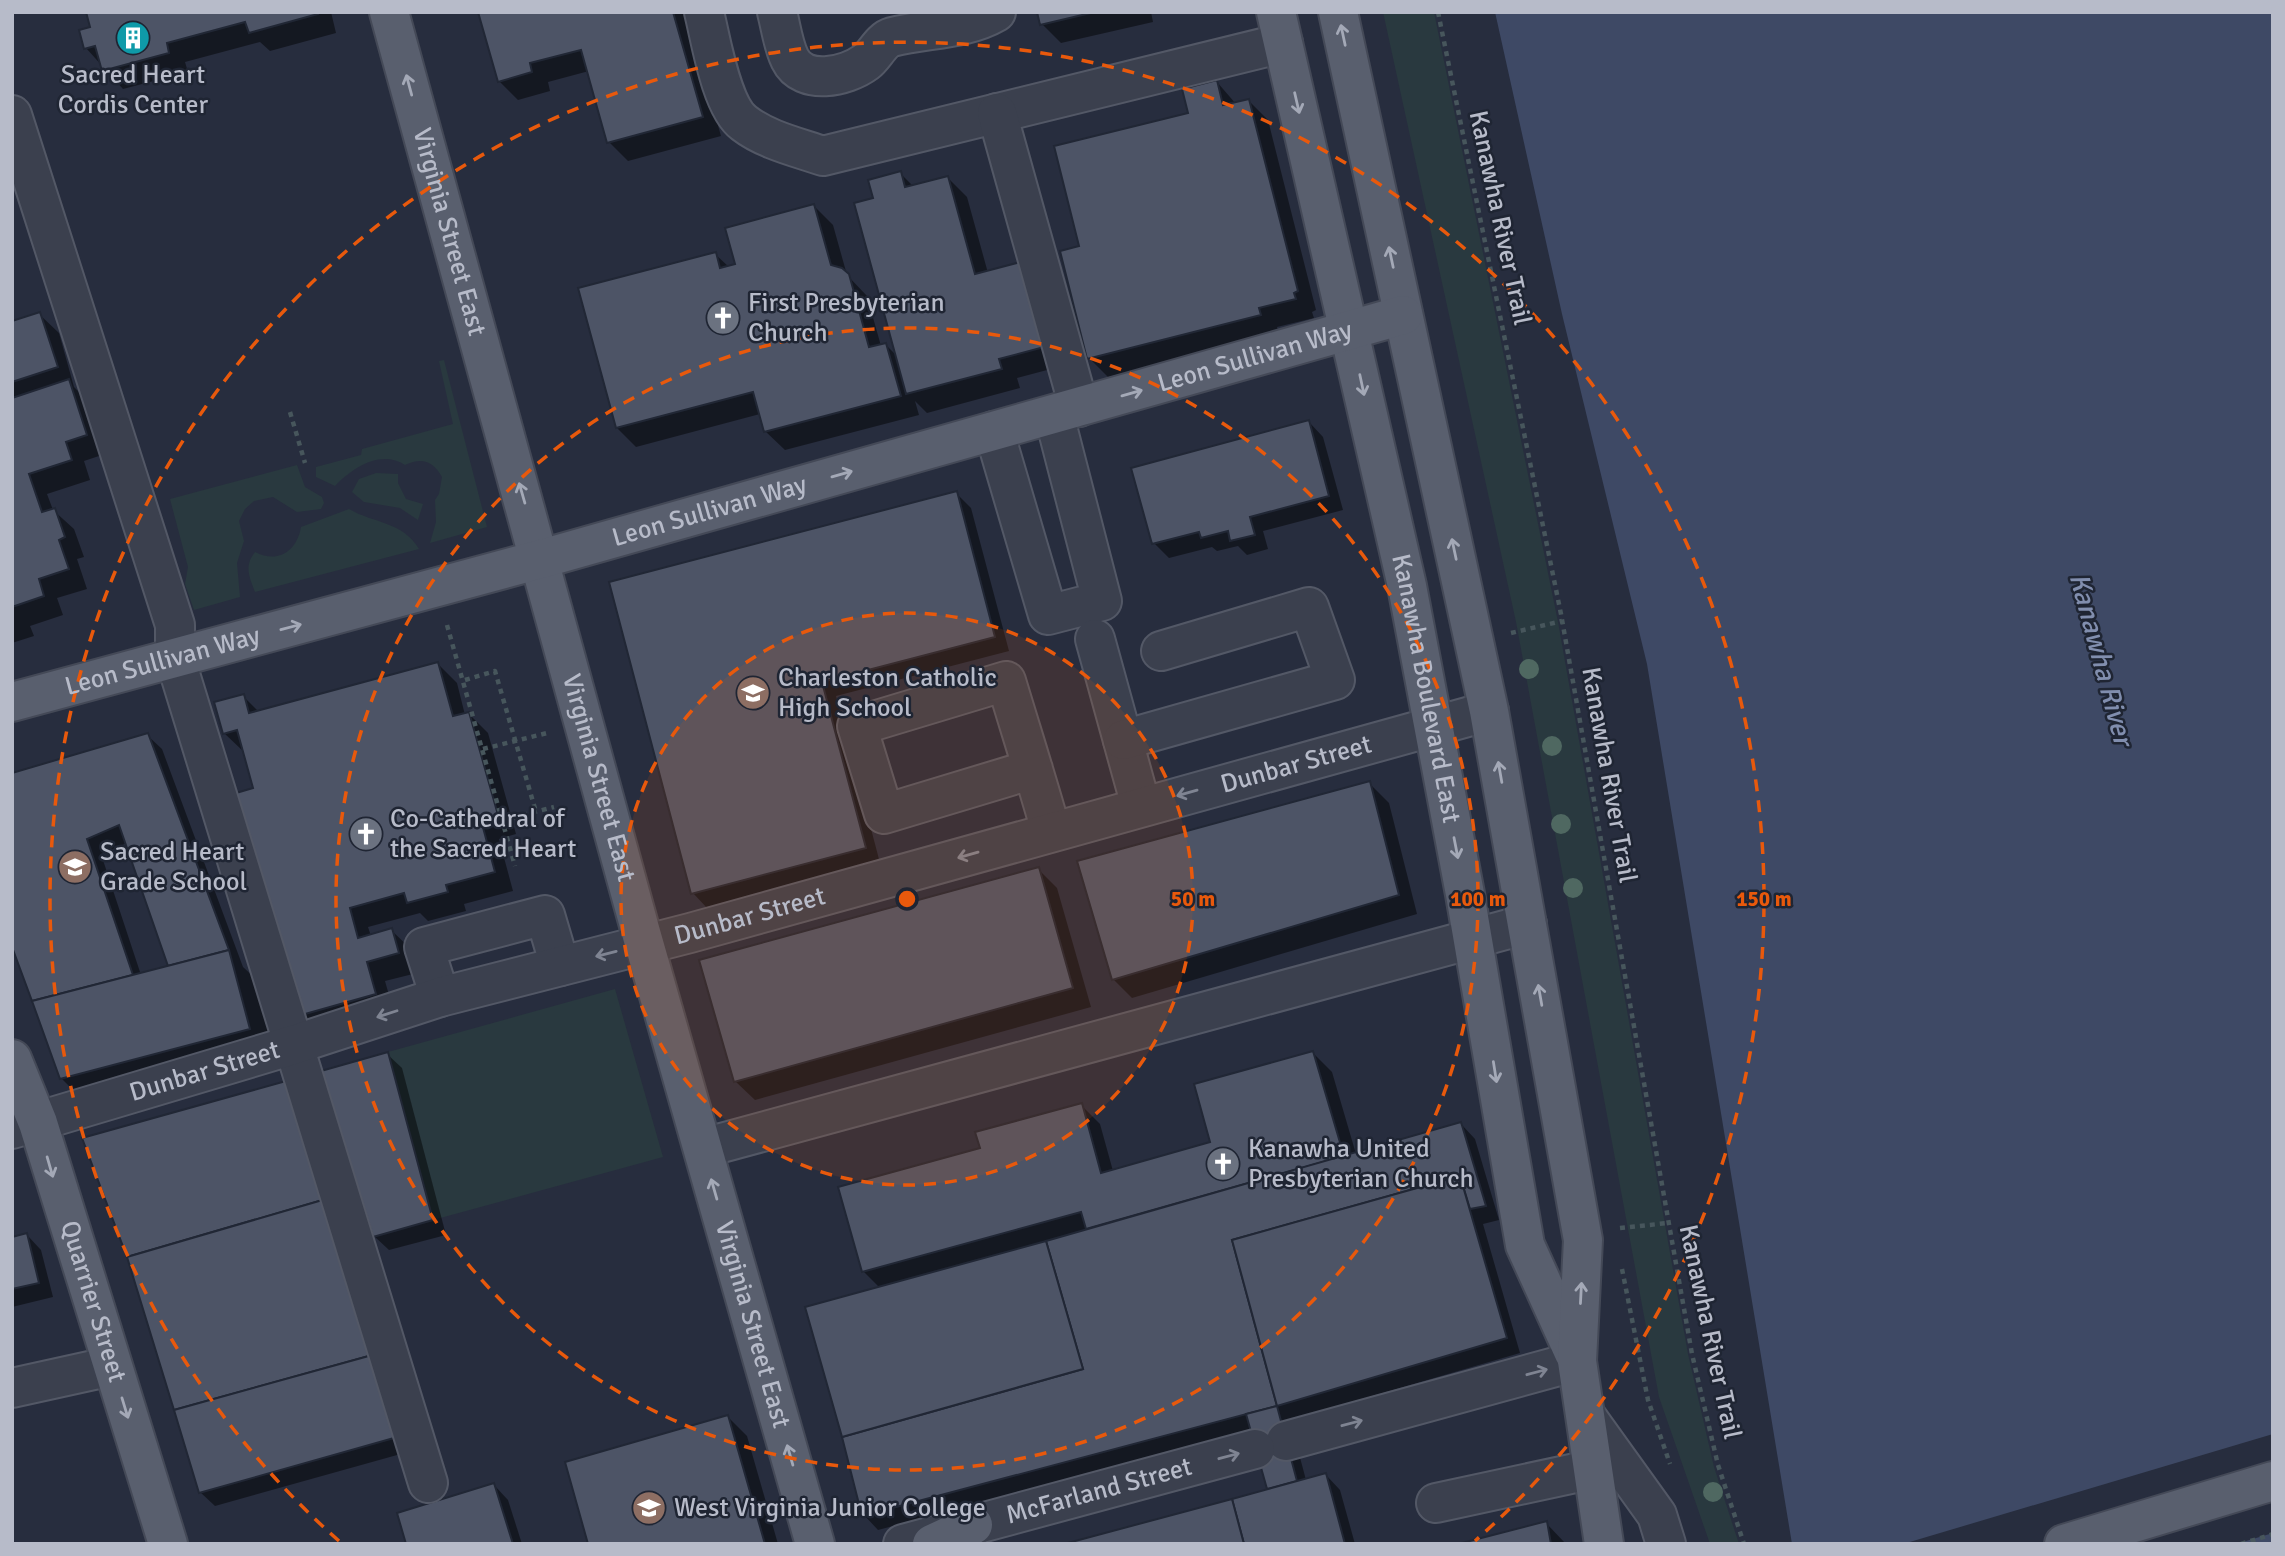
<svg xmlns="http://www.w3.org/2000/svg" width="2285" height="1556" font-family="Signika,sans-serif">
<rect width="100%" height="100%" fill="#272d3e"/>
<g fill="#29393f">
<polygon points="1383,12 1434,12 1558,622 1688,1354 1714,1467 1739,1544 1710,1544 1659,1397 1516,622"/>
<path d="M 444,360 L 487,527 L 430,543 L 436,522 L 435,500 L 439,494 L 442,477 C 433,461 422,457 405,465 C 381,449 352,468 335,486 L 316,477 L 316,467 L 361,455 L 362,449 L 453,424 L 439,361 Z"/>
<polygon points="297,465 305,487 322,497 324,503 321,509 297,512 273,497 254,501 245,509 239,521 244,541 237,563 240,597 194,610 185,584 188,567 170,499"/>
<polygon points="376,473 398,474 398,483 406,499 423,504 418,520 400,508 364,502 352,492 359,479"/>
<path d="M 349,509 C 375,524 402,521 419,549 L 255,592 C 249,576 244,566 255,552 C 278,564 297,551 301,527 Z"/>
<polygon points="615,989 663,1157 433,1220 388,1052"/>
</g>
<polygon fill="#3e4965" points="1495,12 2273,12 2273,1544 1792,1544 1647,664 1562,314"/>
<polygon fill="#272d3e" points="2273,1434 2273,1533 2236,1544 1903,1544"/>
<g fill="#0007" fill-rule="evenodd">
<polygon points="88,12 331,12 336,33 270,51 260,42 185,62 188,72 123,89 86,48 92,28"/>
<polygon points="480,12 686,12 721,136 628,161 609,142 589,71 548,82 550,91 518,100 499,81"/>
<polygon points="1039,12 1151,12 1153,22 1061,43 1042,24"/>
<polygon points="1217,82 1236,104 1249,101 1268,120 1316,310 1312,312 1314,318 1277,327 1279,334 1108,377 1089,358 1081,247"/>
<polygon points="900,173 914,187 948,178 967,197 988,273 1066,365 1017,378 1020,388 927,413 915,401 919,415 785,450 765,431 760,414 636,447 617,428 715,254 729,267 737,265 814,206 833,225 847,275 867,296 881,346 886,345 898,357 875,199"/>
<polygon points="39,314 59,333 74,387 88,401 105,454 84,461 90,480 47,494 53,510 74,529 84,557 77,559 87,589 57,598 63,615 30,626 34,636 12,643 12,323"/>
<polygon points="1309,422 1323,437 1343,510 1263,531 1268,549 1247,555 1238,546 1217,551 1212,547 1169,558 1154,543"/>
<polygon points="956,493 971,508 1009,651 836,696 880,863 707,908 693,893 611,583"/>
<polygon points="437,663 457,683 465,715 469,714 488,733 516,834 499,839 513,891 464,904 466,911 428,921 420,913 368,927 371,936 391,930 411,949 417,973 385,981 394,1013 318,1034 299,1015 256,789 244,752 224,733 243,696 259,712"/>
<path d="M 147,735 L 162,749 L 243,967 L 256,979 L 276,1056 L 88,1105 L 61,1078 L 12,942 ZM 127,843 L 172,967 L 141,975 L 101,854 Z"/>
<polygon points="1369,783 1389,803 1417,914 1132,998 1113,979"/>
<polygon points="1038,869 1057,888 1091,1007 755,1100 735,1081"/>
<polygon points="1313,1053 1332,1072 1356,1154 1461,1124 1475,1139 1499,1220 1483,1224 1520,1353 1290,1420 1306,1480 1326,1475 1340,1490 1355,1544 1070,1544 1269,1491 1252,1430 878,1530 864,1515 880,1288 863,1271 982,1149 1081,1105 1100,1124 1113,1171 1213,1143"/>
<polygon points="387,1054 402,1068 446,1235 389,1250 374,1236"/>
<polygon points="27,1235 41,1250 53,1297 12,1307 12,1239"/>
<polygon points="129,1257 415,1450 215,1506 200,1492"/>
<polygon points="728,1417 747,1436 778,1544 590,1544"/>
<polygon points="494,1485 508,1500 522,1544 408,1544"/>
<polygon points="1546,1523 1566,1544 1464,1544"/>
</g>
<g fill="#4d5466" stroke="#212735" stroke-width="2">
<polygon points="86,12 318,12 318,14 249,33 245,22 167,43 169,53 102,71 95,46 84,49 79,30 90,27"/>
<polygon points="478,12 673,12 703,117 607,143 581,50 530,63 532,72 498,82"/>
<polygon points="1037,12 1095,12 1040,25"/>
<polygon points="1217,80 1223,105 1249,99 1298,291 1294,293 1296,299 1259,308 1261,315 1087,359 1060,251 1079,246 1054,146 1188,113 1182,89"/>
<polygon points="901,171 905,187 948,176 975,274 1024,261 1048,346 999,359 1002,369 906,394 854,203 873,198 868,180"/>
<polygon points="814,204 831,265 842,268 849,274 869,347 886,343 901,396 764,432 753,392 616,428 578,288 716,252 720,268 735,264 725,228"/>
<polygon points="40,312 58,367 12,382 12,321"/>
<polygon points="69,379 87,435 66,442 72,460 29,474 42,512 55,508 65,537 59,540 69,569 39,579 44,596 12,607 12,398"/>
<polygon points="1309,420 1329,496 1250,517 1255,535 1230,541 1228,531 1201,538 1199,532 1152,544 1131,468"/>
<polygon points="957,491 995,637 822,682 866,848 691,894 609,582"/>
<polygon points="438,662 453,716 469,712 498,815 481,820 495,872 446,885 448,892 407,903 404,893 350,908 358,938 392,928 399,953 367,962 376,994 298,1016 236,793 253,788 237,730 223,734 214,702 244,694 249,713"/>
<polygon points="148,733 229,950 168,966 119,825 87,839 133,975 32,1001 12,947 12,773"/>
<polygon points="1370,781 1399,895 1112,980 1077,861"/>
<polygon points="1039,867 1073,988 734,1082 699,960"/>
<polygon points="229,950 250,1029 60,1079 32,1001"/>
<polygon points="1313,1051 1344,1156 1086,1229 1081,1212 862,1272 838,1187 980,1148 975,1132 1082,1103 1101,1173 1210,1142 1194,1084"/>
<polygon points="388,1052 433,1220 373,1237 321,1071"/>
<polygon points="286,1081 326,1199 127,1257 82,1138"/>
<polygon points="1461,1122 1486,1206 1470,1209 1460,1176 1232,1240 1277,1406 862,1516 842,1437 1083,1369 1046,1241"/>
<polygon points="1460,1176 1507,1338 1277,1406 1232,1240"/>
<polygon points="326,1199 376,1354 174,1410 127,1257"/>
<polygon points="27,1233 39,1283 12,1289 12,1237"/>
<polygon points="1046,1241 1083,1369 842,1437 805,1307"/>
<polygon points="376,1354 401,1436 199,1493 174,1410"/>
<polygon points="1277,1406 1297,1481 1267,1489 1246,1414"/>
<polygon points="728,1415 765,1544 588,1544 565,1462"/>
<polygon points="1326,1473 1345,1544 1244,1544 1232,1499"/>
<polygon points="494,1483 513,1544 406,1544 397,1513"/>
<polygon points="1232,1499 1244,1544 1064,1544"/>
<polygon points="1547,1521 1551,1544 1458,1544"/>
</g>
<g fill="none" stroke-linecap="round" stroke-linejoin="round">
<g stroke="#535866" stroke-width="42">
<g id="minor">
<path d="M 704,12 C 711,40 721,106 744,123 C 766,140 797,147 823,156 L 1283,43"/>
<path d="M 777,12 C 781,27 783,45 790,59 C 803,86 846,77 866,62 C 875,55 881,40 892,37 C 927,28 965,30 996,12"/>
<polyline points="997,113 1079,407"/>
<polyline points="12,115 175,625 175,658 428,1483"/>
<polyline points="994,431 1048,615 1102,601 1054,415"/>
<polyline points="1095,639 1141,806"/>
<polyline points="1123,740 1335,680 1309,607 1161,651"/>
<path d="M 1033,769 L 884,814 L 857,726 L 1006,681 C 1021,731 1037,781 1051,831"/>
<polyline points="440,997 424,947 545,915 560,966"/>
<path id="s1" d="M 12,1129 L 293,1045 L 440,997 L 690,933 L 1489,711"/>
<polyline points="703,1148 1527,924"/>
<polyline points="12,1388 112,1366"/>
<polyline points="1588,1419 1657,1515 1666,1544"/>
<polyline points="1286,1441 1577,1361"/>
<polyline points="1436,1503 1594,1469"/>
<path id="s2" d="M 903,1544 L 1255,1449"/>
</g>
</g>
<g stroke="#444957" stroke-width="42">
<g id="major">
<path id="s3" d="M 389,12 L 640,929 L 815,1544"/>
<path id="s4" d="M 1276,12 L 1407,586 L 1465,894 L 1525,1245 L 1574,1353"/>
<polyline points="1338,12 1489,711 1583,1240 1577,1361 1604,1544"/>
<path id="s5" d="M 12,702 L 541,559 L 1403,315"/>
<path id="s6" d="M 12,1059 L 38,1123 L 168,1544"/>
<polyline points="932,1544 973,1525"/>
<polyline points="2064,1544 2273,1481"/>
</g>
</g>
<g stroke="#47565c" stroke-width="4.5" stroke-dasharray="5 5" stroke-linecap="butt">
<polyline points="1438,12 1561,614 1692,1354 1718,1465 1744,1544"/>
<polyline points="290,412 305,463"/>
<polyline points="447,625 515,866"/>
<polyline points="1511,633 1562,621"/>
<polyline points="465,680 495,671 536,812"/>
<polyline points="483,749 547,733"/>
<polyline points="503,820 554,807"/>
<polyline points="1620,1228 1668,1223"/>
<polyline points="1622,1269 1648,1400 1670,1464"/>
<polyline points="2241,1544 2273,1534"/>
</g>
<use href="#minor" stroke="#3b404e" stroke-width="38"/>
<use href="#major" stroke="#595f6e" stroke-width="38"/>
</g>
<g fill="#4f6861">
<circle cx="1529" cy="669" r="10"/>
<circle cx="1552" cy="746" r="10"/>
<circle cx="1561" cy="824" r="10"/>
<circle cx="1573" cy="888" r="10"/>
<circle cx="1713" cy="1492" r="10"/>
</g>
<defs><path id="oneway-shaft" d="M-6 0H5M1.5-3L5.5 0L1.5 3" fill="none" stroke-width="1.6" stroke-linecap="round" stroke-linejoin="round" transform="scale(1.75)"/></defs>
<g stroke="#a4a9b7">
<use href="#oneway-shaft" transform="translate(1343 35) rotate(-102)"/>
<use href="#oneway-shaft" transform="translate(409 85) rotate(-105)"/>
<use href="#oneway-shaft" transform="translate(1297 103) rotate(77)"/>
<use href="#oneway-shaft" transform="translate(1391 257) rotate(-102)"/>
<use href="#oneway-shaft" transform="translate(1362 385) rotate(78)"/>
<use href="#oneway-shaft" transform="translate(1132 393) rotate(-16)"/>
<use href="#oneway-shaft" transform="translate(842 474) rotate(-16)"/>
<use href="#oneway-shaft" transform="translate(522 493) rotate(-106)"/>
<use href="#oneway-shaft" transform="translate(1454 549) rotate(-102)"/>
<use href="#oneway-shaft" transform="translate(291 627) rotate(-15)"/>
<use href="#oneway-shaft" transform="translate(1500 772) rotate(-100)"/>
<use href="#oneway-shaft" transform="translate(1456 848) rotate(79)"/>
<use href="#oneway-shaft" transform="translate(1540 995) rotate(-100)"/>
<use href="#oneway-shaft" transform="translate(1495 1072) rotate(81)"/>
<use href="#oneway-shaft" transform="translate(50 1167) rotate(74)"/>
<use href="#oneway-shaft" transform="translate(714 1189) rotate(-106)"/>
<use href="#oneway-shaft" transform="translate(1581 1293) rotate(-87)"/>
<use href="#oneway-shaft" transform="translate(125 1408) rotate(73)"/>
<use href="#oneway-shaft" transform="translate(790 1455) rotate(-106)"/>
</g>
<g stroke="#7f8492">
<use href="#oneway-shaft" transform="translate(1187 793) rotate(164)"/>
<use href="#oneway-shaft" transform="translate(968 855) rotate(164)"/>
<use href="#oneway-shaft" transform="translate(606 954) rotate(166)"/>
<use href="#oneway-shaft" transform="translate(387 1014) rotate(162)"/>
<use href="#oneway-shaft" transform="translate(1537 1372) rotate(-15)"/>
<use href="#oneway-shaft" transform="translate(1352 1423) rotate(-15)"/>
<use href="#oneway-shaft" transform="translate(1229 1456) rotate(-15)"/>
</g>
<circle cx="907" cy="899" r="286" fill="#e8590c" fill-opacity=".12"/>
<g fill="none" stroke="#e8590c" stroke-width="3.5" stroke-dasharray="12 9">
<circle cx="907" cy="899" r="286"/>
<circle cx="907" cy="899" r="571"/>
<path d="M339 1541A857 857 0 1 1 1475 1541"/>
</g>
<defs>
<g id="building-disc" transform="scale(1.75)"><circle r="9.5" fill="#0f9aa8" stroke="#1f2533"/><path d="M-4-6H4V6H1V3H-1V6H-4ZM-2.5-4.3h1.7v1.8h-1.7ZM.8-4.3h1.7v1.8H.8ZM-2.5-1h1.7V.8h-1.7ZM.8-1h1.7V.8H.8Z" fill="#fff"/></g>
<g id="church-disc" transform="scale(1.75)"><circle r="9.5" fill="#6b7280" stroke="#1f2533"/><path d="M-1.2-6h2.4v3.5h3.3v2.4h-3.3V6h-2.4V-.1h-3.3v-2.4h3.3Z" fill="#fff"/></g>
<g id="school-disc" transform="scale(1.75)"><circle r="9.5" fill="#8d6e63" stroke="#1f2533"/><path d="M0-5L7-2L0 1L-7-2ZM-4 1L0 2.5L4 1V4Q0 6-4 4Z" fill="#fff"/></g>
<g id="university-disc" transform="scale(1.75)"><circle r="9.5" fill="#8d6e63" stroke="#1f2533"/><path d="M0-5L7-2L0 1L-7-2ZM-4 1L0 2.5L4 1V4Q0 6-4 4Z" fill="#fff"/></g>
</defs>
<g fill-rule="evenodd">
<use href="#building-disc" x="133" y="38"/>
<use href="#church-disc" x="723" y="318"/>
<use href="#school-disc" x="753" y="693"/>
<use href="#church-disc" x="366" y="834"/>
<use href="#school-disc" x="75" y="867"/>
<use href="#church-disc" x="1223" y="1164"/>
<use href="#university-disc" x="649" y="1508"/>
</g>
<g text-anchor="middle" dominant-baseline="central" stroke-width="5" stroke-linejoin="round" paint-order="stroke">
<g font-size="26" fill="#b7bbc9" stroke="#1f2533" text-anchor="start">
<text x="133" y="75" text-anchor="middle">Sacred Heart<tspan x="133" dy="30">Cordis Center</tspan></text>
<text x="748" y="303">First Presbyterian<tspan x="748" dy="30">Church</tspan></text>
<text x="778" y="678">Charleston Catholic<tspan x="778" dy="30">High School</tspan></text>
<text x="390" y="819">Co-Cathedral of<tspan x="390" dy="30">the Sacred Heart</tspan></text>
<text x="100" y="852">Sacred Heart<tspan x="100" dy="30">Grade School</tspan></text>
<text x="1248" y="1149">Kanawha United<tspan x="1248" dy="30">Presbyterian Church</tspan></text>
<text x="674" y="1508">West Virginia Junior College</text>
</g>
<g font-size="26" fill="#b7bbc9" stroke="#1f2533">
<text transform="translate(1500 218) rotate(78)">Kanawha River Trail</text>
<text stroke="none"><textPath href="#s3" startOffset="228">Virginia Street East</textPath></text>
<text stroke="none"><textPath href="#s5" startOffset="1290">Leon Sullivan Way</textPath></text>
<text stroke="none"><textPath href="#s5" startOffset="723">Leon Sullivan Way</textPath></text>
<text stroke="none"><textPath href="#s5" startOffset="156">Leon Sullivan Way</textPath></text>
<text stroke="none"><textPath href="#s4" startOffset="693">Kanawha Boulevard East</textPath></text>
<text stroke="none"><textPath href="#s1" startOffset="1335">Dunbar Street</textPath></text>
<text transform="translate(1609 775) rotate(80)">Kanawha River Trail</text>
<text stroke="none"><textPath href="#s3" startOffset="794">Virginia Street East</textPath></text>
<text stroke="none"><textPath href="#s1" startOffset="768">Dunbar Street</textPath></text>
<text stroke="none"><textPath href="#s1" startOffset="201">Dunbar Street</textPath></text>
<text stroke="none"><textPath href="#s6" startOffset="256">Quarrier Street</textPath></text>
<text stroke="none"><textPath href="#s3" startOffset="1362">Virginia Street East</textPath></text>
<text transform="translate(1710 1332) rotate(78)">Kanawha River Trail</text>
<text stroke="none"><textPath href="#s2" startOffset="203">McFarland Street</textPath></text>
</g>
<g font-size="28" font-style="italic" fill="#818eae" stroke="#1f2533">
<text transform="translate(2101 659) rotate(75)">Kanawha River</text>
</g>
</g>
<circle cx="907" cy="899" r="10" fill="#e8590c" stroke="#1f2533" stroke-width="3.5"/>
<g font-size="21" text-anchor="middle" font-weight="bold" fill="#e8590c" stroke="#1f2533" stroke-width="5" stroke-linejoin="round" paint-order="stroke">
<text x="1193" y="906">50 m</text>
<text x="1478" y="906">100 m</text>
<text x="1764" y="906">150 m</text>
</g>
<rect width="2285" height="1556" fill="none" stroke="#b7bbc9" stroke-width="28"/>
</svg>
